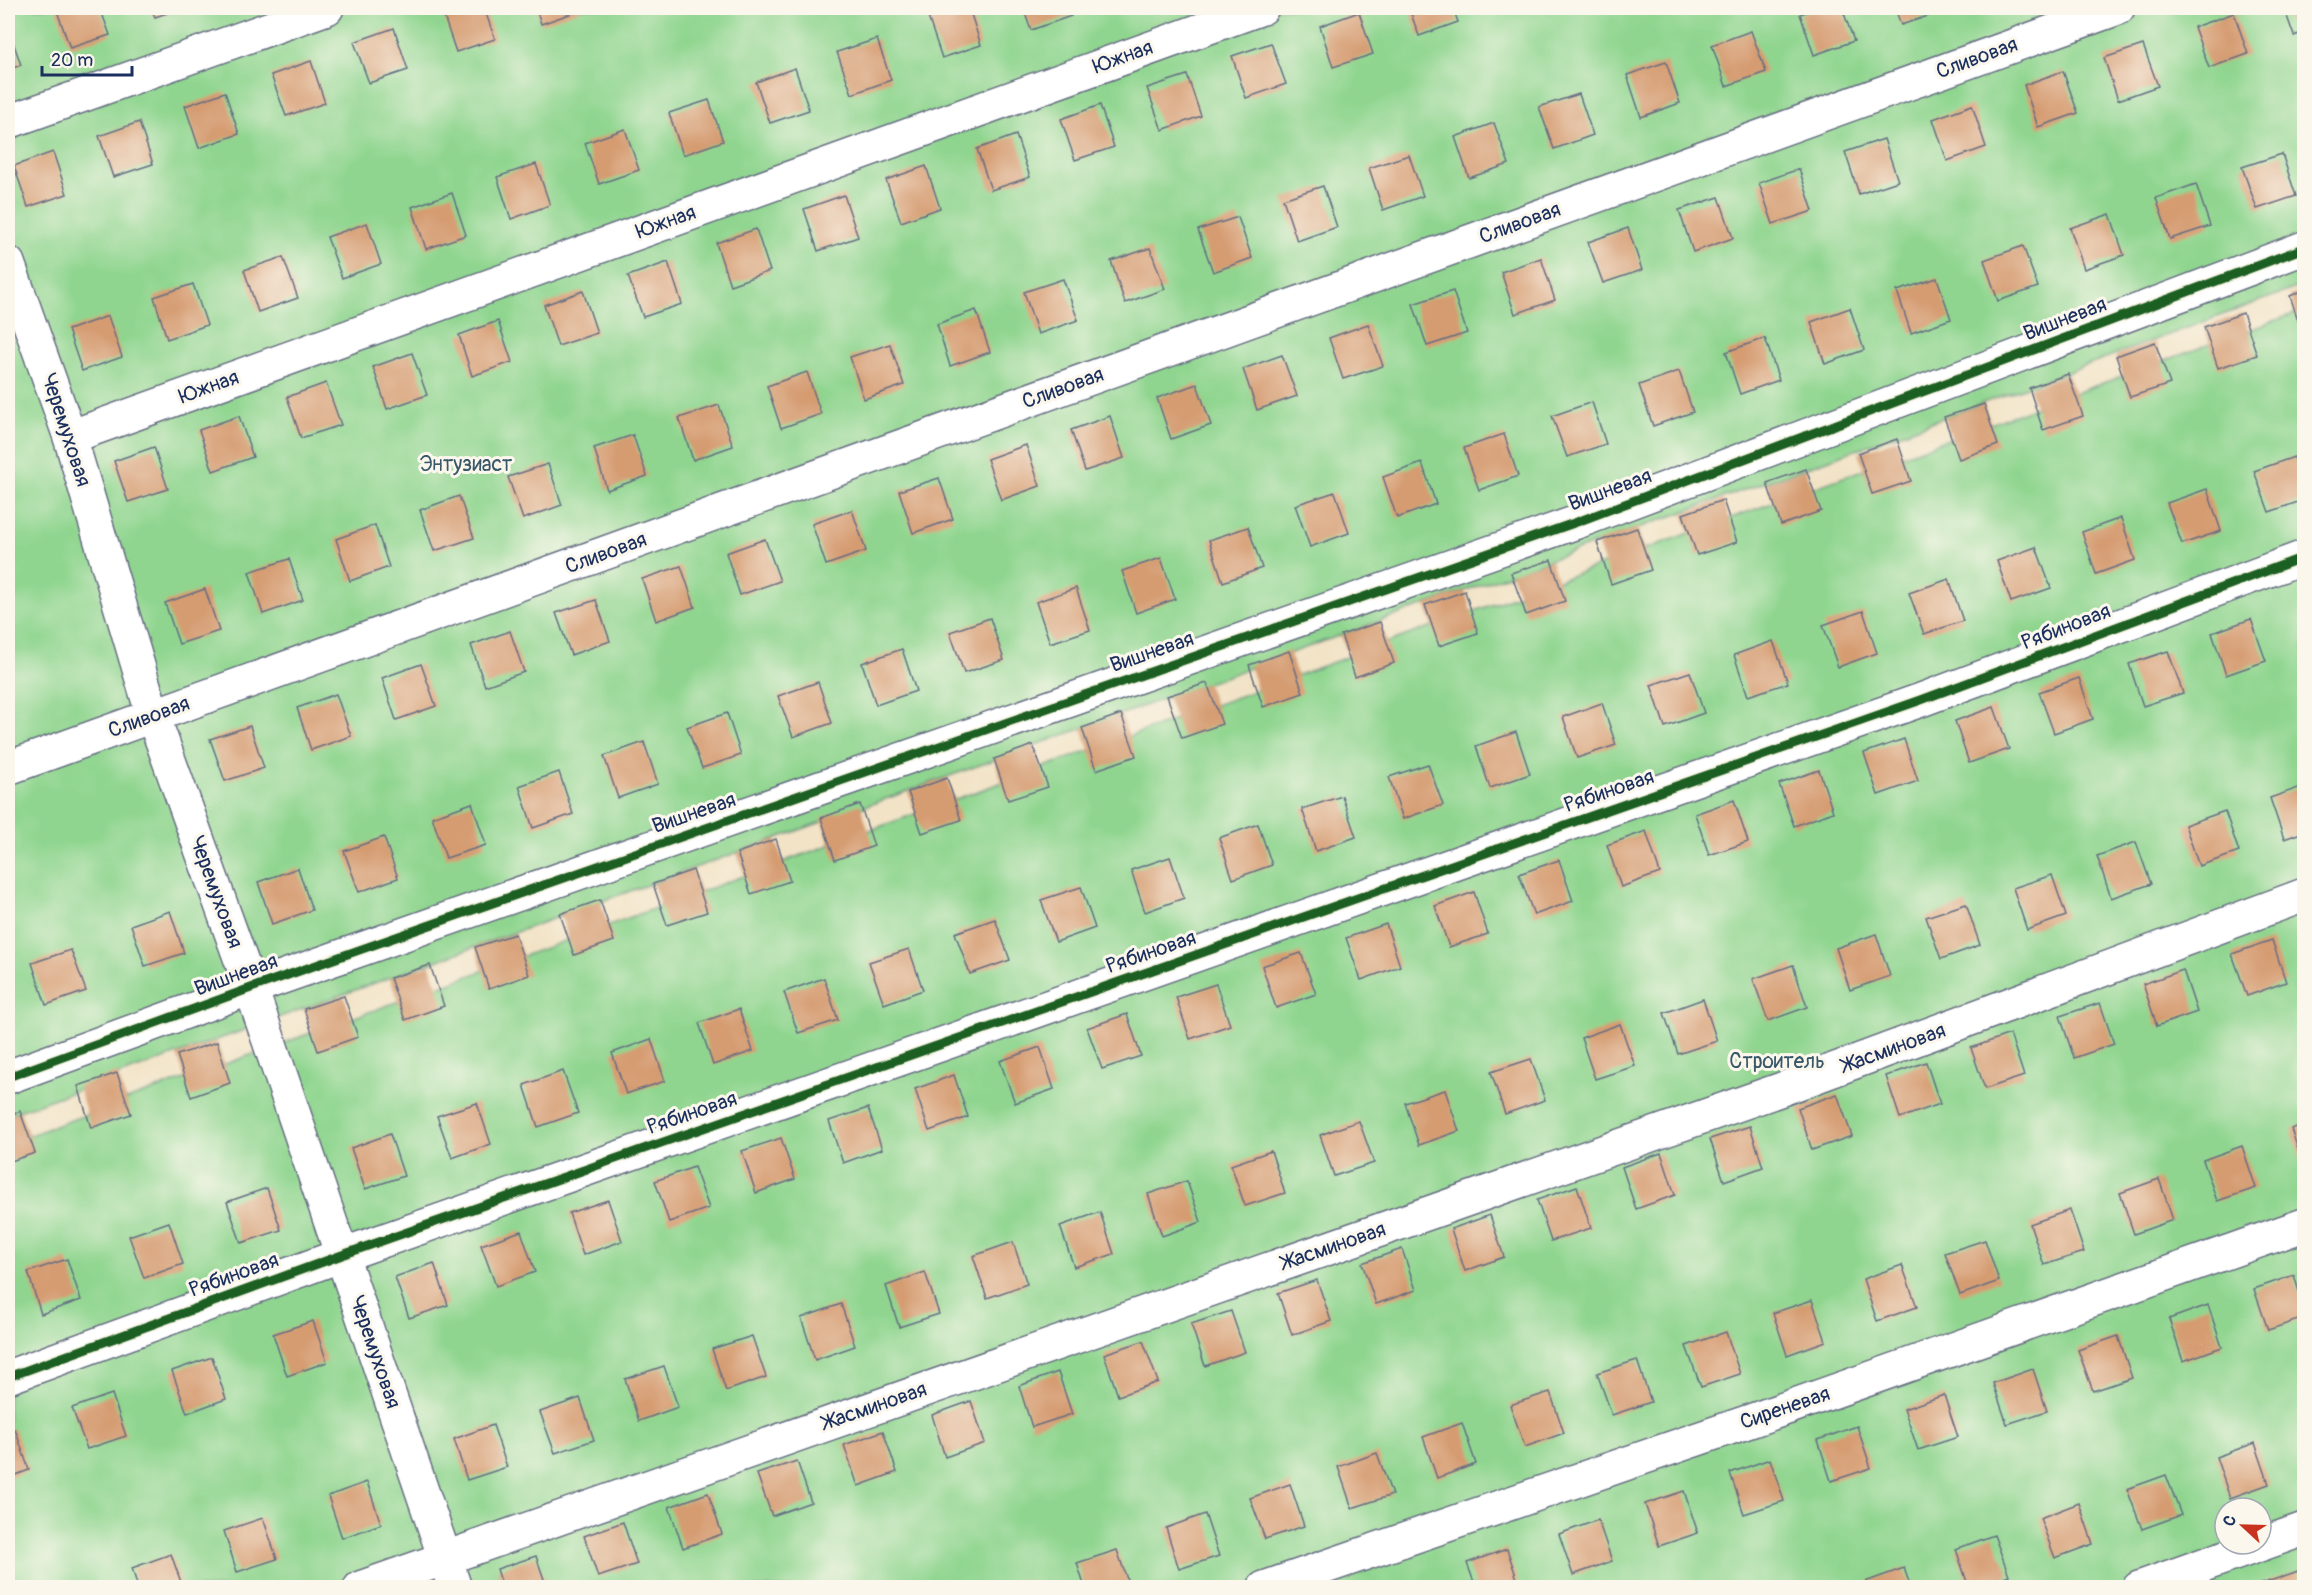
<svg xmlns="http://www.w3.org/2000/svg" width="2312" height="1595" font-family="Pangolin,sans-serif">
<rect width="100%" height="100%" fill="#fbf7ec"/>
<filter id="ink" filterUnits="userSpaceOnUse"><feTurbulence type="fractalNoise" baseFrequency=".0167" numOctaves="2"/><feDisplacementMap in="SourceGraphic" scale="12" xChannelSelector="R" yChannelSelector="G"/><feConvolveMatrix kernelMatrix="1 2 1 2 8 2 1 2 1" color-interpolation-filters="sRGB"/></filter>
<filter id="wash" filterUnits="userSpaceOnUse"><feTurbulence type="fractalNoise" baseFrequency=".008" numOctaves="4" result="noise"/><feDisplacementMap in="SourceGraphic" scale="24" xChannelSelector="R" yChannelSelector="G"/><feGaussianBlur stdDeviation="1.35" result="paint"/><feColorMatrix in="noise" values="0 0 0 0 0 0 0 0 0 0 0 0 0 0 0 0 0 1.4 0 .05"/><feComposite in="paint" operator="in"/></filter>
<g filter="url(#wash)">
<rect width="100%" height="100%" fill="#f2e3c6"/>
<g fill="#8fd58f" stroke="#558276" stroke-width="1.5" fill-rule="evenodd">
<polygon points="8,8 2304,8 2304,285 1844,454 8,1115"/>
<path d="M 2304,310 L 2304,1587 L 8,1588 L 8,1143 ZM 2225,1508 L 2261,1508 L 2261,1544 L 2225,1544 Z"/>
</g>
<g id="blocks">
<g fill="#d59c72">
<polygon points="56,8 100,8 110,35 70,48"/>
<polygon points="151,8 182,8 155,17"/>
<polygon points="450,8 484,8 495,39 456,52 442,11"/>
<polygon points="536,8 580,8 581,10 541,24"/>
<polygon points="955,8 969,8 981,45 942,58 928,17"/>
<polygon points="1023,8 1068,8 1071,16 1031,30"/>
<polygon points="1409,8 1453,8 1458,22 1419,36"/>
<polygon points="1818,8 1842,8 1854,41 1814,55 1800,14"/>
<polygon points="1895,8 1939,8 1940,12 1901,25"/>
<polygon points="2284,8 2304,8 2304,32 2294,36"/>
<polygon points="1359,12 1373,54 1333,67 1320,26"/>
<polygon points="2234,13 2248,54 2209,68 2194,27"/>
<polygon points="8,27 21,65 8,70"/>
<polygon points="394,28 408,70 369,83 354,42"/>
<polygon points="1751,31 1766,72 1726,86 1712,45"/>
<polygon points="877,39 891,80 852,94 837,52"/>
<polygon points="1271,43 1286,84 1246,98 1232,56"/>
<polygon points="2143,45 2158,86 2118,100 2104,58"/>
<polygon points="311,61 325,103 286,116 271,75"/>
<polygon points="1666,62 1680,103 1641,117 1627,75"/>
<polygon points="795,68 809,110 770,123 756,82"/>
<polygon points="2063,71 2078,113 2038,127 2024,85"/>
<polygon points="1187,75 1201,116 1162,130 1147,88"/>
<polygon points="225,92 239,134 199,148 185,106"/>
<polygon points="1579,94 1593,135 1554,149 1539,107"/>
<polygon points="709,100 723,141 683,155 669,113"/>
<polygon points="1100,105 1114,147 1075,160 1061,119"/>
<polygon points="1972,105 1986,147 1947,161 1933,119"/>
<polygon points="139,122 153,164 113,177 99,136"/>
<polygon points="1494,123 1509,164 1469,178 1455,137"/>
<polygon points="625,129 639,170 599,184 585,143"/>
<polygon points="1016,135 1030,177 991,190 977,149"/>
<polygon points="1884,139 1898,181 1859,194 1845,152"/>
<polygon points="53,152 67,194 28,207 14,166"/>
<polygon points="2282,154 2296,196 2257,209 2242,167"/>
<polygon points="1409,155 1423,196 1383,210 1369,168"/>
<polygon points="536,164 550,205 511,219 497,177"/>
<polygon points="926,166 940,208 901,222 886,180"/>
<polygon points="1799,169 1813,211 1773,224 1759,183"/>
<polygon points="2196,184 2210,226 2170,239 2156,198"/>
<polygon points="1323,186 1337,227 1297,241 1283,199"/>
<polygon points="452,193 466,235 426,249 412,207"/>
<polygon points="844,195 858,237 818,251 804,209"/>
<polygon points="1719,197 1733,238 1693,252 1679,210"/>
<polygon points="2110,214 2124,255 2084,269 2070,228"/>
<polygon points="1238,217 1252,258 1213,272 1198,230"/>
<polygon points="367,223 381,264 342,278 327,237"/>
<polygon points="1628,228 1642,270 1603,283 1588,242"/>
<polygon points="756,229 770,271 730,285 716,243"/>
<polygon points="2023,246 2038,287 1998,301 1984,260"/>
<polygon points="1150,248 1165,289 1125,303 1111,261"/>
<polygon points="283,257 298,298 258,312 244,270"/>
<polygon points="1541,258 1555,300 1515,314 1501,272"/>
<polygon points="668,262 682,304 643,317 628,276"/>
<polygon points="1937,278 1951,319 1911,333 1897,291"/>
<polygon points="1063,279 1078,320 1038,334 1024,292"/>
<polygon points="193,284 207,325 167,339 154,297"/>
<polygon points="2304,290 2304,338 2290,296"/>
<polygon points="583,291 597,333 558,346 544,305"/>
<polygon points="1453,291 1467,333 1427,346 1413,304"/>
<polygon points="1850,308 1864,350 1825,364 1811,322"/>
<polygon points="976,310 990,352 950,366 937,324"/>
<polygon points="2243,313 2257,355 2218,368 2204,327"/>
<polygon points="108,316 122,357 82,371 68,330"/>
<polygon points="498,321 512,362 472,376 459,335"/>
<polygon points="1368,324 1383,366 1343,379 1329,338"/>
<polygon points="1765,338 1779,380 1740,394 1726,352"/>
<polygon points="2155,342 2170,384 2130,397 2116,356"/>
<polygon points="890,344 904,385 864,399 850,357"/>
<polygon points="412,353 427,395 387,409 373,367"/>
<polygon points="1282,355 1297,396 1257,410 1243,369"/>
<polygon points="1679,371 1693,412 1653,426 1639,385"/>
<polygon points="807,372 821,414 781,428 767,386"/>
<polygon points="2068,374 2083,416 2043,430 2029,388"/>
<polygon points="326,383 341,425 301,438 287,397"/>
<polygon points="1197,384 1211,425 1171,439 1157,398"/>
<polygon points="1592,402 1606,444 1567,457 1552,416"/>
<polygon points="1984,404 1998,445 1959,459 1944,417"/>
<polygon points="719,405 733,446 693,460 679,418"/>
<polygon points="239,416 253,457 213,471 199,430"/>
<polygon points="1110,416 1124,458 1085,471 1071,430"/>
<polygon points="1504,434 1518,476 1479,490 1464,448"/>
<polygon points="633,435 647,476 607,490 594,448"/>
<polygon points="1897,439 1911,481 1872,494 1858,453"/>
<polygon points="1026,445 1040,486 1001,500 987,459"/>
<polygon points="154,447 168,489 128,502 114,461"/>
<polygon points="2294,457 2304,487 2304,500 2269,512 2254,471"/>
<polygon points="1422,463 1436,504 1397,518 1383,477"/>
<polygon points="548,464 562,505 523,519 508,477"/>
<polygon points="1806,469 1821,511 1781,525 1767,483"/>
<polygon points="939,478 953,519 913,533 899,491"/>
<polygon points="2207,489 2221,531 2182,544 2167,503"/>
<polygon points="1335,492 1349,533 1310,547 1295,505"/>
<polygon points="459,496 474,538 434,551 420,510"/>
<polygon points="1723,500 1737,542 1697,555 1683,514"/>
<polygon points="852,510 866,551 826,565 812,524"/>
<polygon points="2121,518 2135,560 2096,574 2082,532"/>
<polygon points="375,525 389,567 350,581 336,539"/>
<polygon points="1248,527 1262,568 1223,582 1209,540"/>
<polygon points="1637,528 1651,570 1611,584 1597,542"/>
<polygon points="765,539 780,581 740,595 726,553"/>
<polygon points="2036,547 2051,588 2011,602 1997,561"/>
<polygon points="1161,558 1175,599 1136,613 1122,571"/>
<polygon points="289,559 303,600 263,614 249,572"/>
<polygon points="1551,560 1565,601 1526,615 1511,573"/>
<polygon points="681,566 695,607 656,621 642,579"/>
<polygon points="1949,579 1963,621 1924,634 1909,593"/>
<polygon points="1076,588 1090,630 1050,643 1036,602"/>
<polygon points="205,589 219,631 179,644 165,603"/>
<polygon points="1465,591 1478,633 1439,646 1425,605"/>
<polygon points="596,600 610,641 571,655 556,613"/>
<polygon points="1863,611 1877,653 1838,667 1823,625"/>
<polygon points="990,618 1004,660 964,673 950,632"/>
<polygon points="2251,619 2266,661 2226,675 2212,633"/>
<polygon points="1380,622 1394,663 1355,677 1341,635"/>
<polygon points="510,631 524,672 485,686 471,645"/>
<polygon points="1773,641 1788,683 1748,696 1734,655"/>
<polygon points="902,649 916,691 876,705 862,663"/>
<polygon points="1289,651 1303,693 1263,707 1249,665"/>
<polygon points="2168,651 2183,693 2143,706 2129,664"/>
<polygon points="421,664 436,706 396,720 382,678"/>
<polygon points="1690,672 1704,713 1665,727 1651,685"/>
<polygon points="2079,678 2093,719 2054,733 2039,692"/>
<polygon points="818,682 832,723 793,737 778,696"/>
<polygon points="1207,683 1222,724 1182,738 1167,696"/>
<polygon points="336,694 351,736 311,750 297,708"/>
<polygon points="1602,703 1616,745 1577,758 1563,717"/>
<polygon points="1994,707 2009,749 1969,763 1955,721"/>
<polygon points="727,713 741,755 702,768 687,727"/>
<polygon points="1121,714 1136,756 1096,770 1082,728"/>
<polygon points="250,726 264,768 225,781 210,739"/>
<polygon points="1516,732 1530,774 1490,788 1476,746"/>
<polygon points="1904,739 1918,781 1878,795 1864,753"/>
<polygon points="644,742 658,784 618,798 604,756"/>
<polygon points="1033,745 1048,787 1008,800 994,759"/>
<polygon points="1428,764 1443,805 1403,819 1389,777"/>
<polygon points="1819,770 1833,812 1794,826 1779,784"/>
<polygon points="559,772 573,814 533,828 519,786"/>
<polygon points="947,778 961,820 922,833 908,792"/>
<polygon points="2304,786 2304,832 2284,839 2270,798"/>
<polygon points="1342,796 1356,837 1316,851 1302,809"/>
<polygon points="1734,800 1748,842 1709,855 1695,814"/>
<polygon points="472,803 486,845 446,858 432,817"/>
<polygon points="860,804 874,846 835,860 821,818"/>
<polygon points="2225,811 2239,852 2199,866 2185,825"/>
<polygon points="1258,824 1272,865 1233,879 1219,838"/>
<polygon points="1646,831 1660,873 1621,887 1607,845"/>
<polygon points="384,837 398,878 359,892 344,851"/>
<polygon points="776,839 790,881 751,894 737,853"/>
<polygon points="2136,842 2151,884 2111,898 2097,856"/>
<polygon points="1170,857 1184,898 1145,912 1131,870"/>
<polygon points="1559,860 1573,901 1534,915 1519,874"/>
<polygon points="298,868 312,910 272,924 258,882"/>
<polygon points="693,870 707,912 667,925 653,884"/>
<polygon points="2052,875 2066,916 2027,930 2013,888"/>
<polygon points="1081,887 1095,928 1056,942 1041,900"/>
<polygon points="1474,892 1488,934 1449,947 1435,906"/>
<polygon points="600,900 614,941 574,955 560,914"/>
<polygon points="1966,904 1980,945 1941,959 1926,917"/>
<polygon points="170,911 184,953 145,966 131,925"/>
<polygon points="995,919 1010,960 970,974 955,933"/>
<polygon points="1386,924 1400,966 1361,980 1346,938"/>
<polygon points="515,934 529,975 489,989 475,947"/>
<polygon points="1876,934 1890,976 1850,990 1836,948"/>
<polygon points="2272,940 2286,982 2247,996 2232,954"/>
<polygon points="909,949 923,990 884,1004 869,962"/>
<polygon points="71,950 86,991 46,1005 32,963"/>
<polygon points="1301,953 1316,994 1276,1008 1262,966"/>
<polygon points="430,965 444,1006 405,1020 390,978"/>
<polygon points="1793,965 1807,1007 1768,1021 1753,979"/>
<polygon points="2183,970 2197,1012 2157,1026 2143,984"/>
<polygon points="824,978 838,1020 798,1033 784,992"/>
<polygon points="1216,984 1230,1025 1190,1039 1176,997"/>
<polygon points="344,996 358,1037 318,1051 304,1009"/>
<polygon points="1703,999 1717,1041 1678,1054 1664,1013"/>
<polygon points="2100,1003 2114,1044 2074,1058 2060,1016"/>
<polygon points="739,1009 753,1051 713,1065 699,1023"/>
<polygon points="1127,1014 1141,1056 1102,1069 1087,1028"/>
<polygon points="1620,1024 1635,1066 1595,1079 1581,1038"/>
<polygon points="2010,1034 2024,1076 1985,1089 1971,1048"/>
<polygon points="651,1039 665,1081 626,1094 612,1053"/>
<polygon points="217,1042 230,1083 191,1097 177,1055"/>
<polygon points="1040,1047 1054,1089 1015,1103 1000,1061"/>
<polygon points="1531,1059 1545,1100 1505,1114 1491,1072"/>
<polygon points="1926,1062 1940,1104 1900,1118 1886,1076"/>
<polygon points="563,1071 578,1113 538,1127 524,1085"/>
<polygon points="117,1073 131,1114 91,1128 78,1086"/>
<polygon points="954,1075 968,1117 929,1131 915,1089"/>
<polygon points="1445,1090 1459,1131 1419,1145 1405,1103"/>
<polygon points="1837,1094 1852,1136 1812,1150 1798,1108"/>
<polygon points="477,1103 491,1144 452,1158 437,1116"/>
<polygon points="868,1108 882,1149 843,1163 829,1121"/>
<polygon points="20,1111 35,1153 8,1162 8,1116"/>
<polygon points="1359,1121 1374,1163 1334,1176 1320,1135"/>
<polygon points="2304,1124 2304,1167 2291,1129"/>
<polygon points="1750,1126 1763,1167 1724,1181 1710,1139"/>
<polygon points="390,1134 404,1176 365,1189 351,1148"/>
<polygon points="781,1138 795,1179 756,1193 742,1151"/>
<polygon points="2242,1146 2256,1188 2217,1201 2203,1160"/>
<polygon points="1271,1151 1285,1193 1245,1206 1231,1165"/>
<polygon points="1661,1153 1675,1195 1636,1209 1622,1167"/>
<polygon points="694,1167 709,1208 669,1222 655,1181"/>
<polygon points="2159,1179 2173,1220 2134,1234 2120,1193"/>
<polygon points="1187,1181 1201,1222 1162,1236 1148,1194"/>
<polygon points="1577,1186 1591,1228 1551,1241 1537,1200"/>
<polygon points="267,1188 281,1230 241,1243 227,1202"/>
<polygon points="608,1200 622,1241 583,1255 569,1213"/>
<polygon points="2070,1210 2084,1252 2044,1265 2030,1224"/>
<polygon points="1100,1212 1114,1254 1074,1267 1060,1226"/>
<polygon points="1490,1215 1504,1257 1465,1271 1451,1229"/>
<polygon points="169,1222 183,1264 144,1278 129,1236"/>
<polygon points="521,1231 535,1272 496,1286 481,1245"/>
<polygon points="1985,1240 1999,1281 1960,1295 1945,1253"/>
<polygon points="1013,1242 1027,1284 987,1298 973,1256"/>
<polygon points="1402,1249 1416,1290 1376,1304 1362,1263"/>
<polygon points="67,1259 81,1300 41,1314 28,1272"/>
<polygon points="434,1263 448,1305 409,1318 395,1277"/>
<polygon points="1902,1265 1917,1307 1877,1321 1863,1279"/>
<polygon points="925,1272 939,1314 899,1327 886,1286"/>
<polygon points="2294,1275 2304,1308 2304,1318 2268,1330 2254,1289"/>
<polygon points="1317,1280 1331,1321 1292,1335 1278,1293"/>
<polygon points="1812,1300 1826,1341 1787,1355 1773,1313"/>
<polygon points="841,1304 855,1346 815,1360 801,1318"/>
<polygon points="2208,1305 2222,1347 2183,1361 2169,1319"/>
<polygon points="1231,1311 1245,1352 1205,1366 1191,1324"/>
<polygon points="313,1321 327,1362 287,1376 273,1334"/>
<polygon points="1726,1332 1740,1374 1701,1387 1686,1346"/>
<polygon points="752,1336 766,1377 726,1391 712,1349"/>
<polygon points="2118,1336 2132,1378 2093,1391 2078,1350"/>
<polygon points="1143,1341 1158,1382 1118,1396 1104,1354"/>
<polygon points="212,1357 226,1399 187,1413 172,1371"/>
<polygon points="1637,1360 1651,1402 1612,1415 1597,1373"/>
<polygon points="664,1366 678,1407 639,1421 625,1379"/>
<polygon points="2033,1369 2047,1411 2007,1424 1993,1383"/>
<polygon points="1058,1372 1072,1414 1032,1427 1019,1386"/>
<polygon points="1550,1392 1564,1433 1525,1447 1510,1405"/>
<polygon points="112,1394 126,1436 87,1449 72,1408"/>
<polygon points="1944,1395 1958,1437 1918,1450 1904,1409"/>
<polygon points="580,1398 594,1440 555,1453 540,1412"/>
<polygon points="971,1401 985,1443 945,1457 932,1415"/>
<polygon points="1462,1423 1476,1464 1437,1478 1423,1437"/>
<polygon points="493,1425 507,1467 467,1480 454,1439"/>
<polygon points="1857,1426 1871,1468 1831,1481 1818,1440"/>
<polygon points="15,1429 29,1470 8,1478 8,1431"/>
<polygon points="883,1431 897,1472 858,1486 844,1445"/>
<polygon points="2255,1443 2269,1484 2230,1498 2216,1457"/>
<polygon points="1377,1453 1392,1495 1352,1508 1338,1467"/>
<polygon points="1770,1459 1784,1501 1744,1514 1730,1473"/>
<polygon points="797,1461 811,1502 772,1516 757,1474"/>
<polygon points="2166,1475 2181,1515 2142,1529 2127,1489"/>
<polygon points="367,1482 381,1524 342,1538 328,1496"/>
<polygon points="1290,1484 1304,1526 1265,1539 1250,1498"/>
<polygon points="1684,1491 1698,1533 1659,1546 1645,1504"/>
<polygon points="708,1493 722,1534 683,1548 669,1507"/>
<polygon points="2079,1503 2093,1544 2055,1558 2040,1518"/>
<polygon points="1205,1514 1219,1556 1179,1569 1166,1528"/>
<polygon points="263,1518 277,1559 237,1572 224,1531"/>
<polygon points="1598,1520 1612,1561 1573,1575 1559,1534"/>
<polygon points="623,1522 637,1564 598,1577 584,1536"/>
<polygon points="1994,1535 2009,1575 1976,1588 1969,1588 1956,1549"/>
<polygon points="1507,1549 1520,1588 1476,1588 1467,1563"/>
<polygon points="1117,1550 1130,1588 1085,1588 1077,1563"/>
<polygon points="171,1554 183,1588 138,1588 132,1568"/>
<polygon points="536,1556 547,1588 503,1588 497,1569"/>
<polygon points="1904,1568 1911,1588 1867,1588 1865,1582"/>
<polygon points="2298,1571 2304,1588 2260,1588 2259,1585"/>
<polygon points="1028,1580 1031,1588 1008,1588 1008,1587"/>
</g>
</g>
</g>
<g filter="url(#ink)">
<use href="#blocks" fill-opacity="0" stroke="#666e82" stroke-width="1.5"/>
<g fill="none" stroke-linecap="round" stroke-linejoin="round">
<g stroke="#666e82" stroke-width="36">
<g id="minor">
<polyline points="8,122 327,8"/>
<polyline points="8,263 70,437 153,716 251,988 455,1588"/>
<polyline points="70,437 1262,8"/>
<polyline points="8,768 2118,8"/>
<polyline points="8,1077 251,988 1577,522 2304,248"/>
<polyline points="8,1377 342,1255 1921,700 2304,557"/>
<polyline points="360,1588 1782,1089 2304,895"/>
<polyline points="1264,1588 1750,1421 2304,1225"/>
<polyline points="2139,1588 2304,1529"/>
</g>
</g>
<use href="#minor" stroke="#fff" stroke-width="33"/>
<g stroke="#fbf7ec" stroke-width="13">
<g id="cycleway">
<polyline points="8,1077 251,988 1577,522 2304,248"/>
<polyline points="8,1377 342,1255 1921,700 2304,557"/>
</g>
</g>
<use href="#cycleway" stroke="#1b5e20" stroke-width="9"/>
</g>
</g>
<g text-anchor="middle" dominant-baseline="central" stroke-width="6" stroke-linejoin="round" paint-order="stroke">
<g font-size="21" fill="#1b2f5e" stroke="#fbf7ec">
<text transform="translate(1123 57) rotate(-20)">Южная</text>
<text transform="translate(1977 58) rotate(-20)">Сливовая</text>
<text transform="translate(666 222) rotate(-20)">Южная</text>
<text transform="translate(1520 223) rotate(-20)">Сливовая</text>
<text transform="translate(2065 319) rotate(-21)">Вишневая</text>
<text transform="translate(209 387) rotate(-20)">Южная</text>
<text transform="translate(1063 388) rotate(-20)">Сливовая</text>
<text transform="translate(66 430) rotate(72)">Черемуховая</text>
<text transform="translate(1610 490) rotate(-20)">Вишневая</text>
<text transform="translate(606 553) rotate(-20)">Сливовая</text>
<text transform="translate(2066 627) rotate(-21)">Рябиновая</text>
<text transform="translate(1152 652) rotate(-19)">Вишневая</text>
<text transform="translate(149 717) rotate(-20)">Сливовая</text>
<text transform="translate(1609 791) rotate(-19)">Рябиновая</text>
<text transform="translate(694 813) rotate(-19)">Вишневая</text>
<text transform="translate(216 892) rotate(70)">Черемуховая</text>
<text transform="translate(1151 952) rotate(-19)">Рябиновая</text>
<text transform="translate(236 975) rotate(-20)">Вишневая</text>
<text transform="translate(1894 1048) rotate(-20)">Жасминовая</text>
<text transform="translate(692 1113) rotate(-19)">Рябиновая</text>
<text transform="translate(1334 1246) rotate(-19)">Жасминовая</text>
<text transform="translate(234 1275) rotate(-20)">Рябиновая</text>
<text transform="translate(375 1352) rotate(71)">Черемуховая</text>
<text transform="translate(875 1406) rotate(-19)">Жасминовая</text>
<text transform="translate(1785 1408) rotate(-19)">Сиреневая</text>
</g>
<g font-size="21" fill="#38586a" stroke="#fbf7ec">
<text x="466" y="464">Энтузиаст</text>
<text x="1777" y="1061">Строитель</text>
</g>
</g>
<rect width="2312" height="1595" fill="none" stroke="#fbf7ec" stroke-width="30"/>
<g transform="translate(2243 1526) rotate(292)"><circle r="28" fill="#fbf7ec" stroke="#a1a7b3" stroke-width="1.5"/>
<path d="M0-4.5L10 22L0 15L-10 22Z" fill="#c8321e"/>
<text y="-9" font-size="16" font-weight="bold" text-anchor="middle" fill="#1b2f5e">С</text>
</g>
<path d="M42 66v9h90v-9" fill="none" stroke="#1b2f5e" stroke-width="3"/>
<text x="51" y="66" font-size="18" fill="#1b2f5e" stroke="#fbf7ec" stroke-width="4.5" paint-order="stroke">20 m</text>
</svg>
